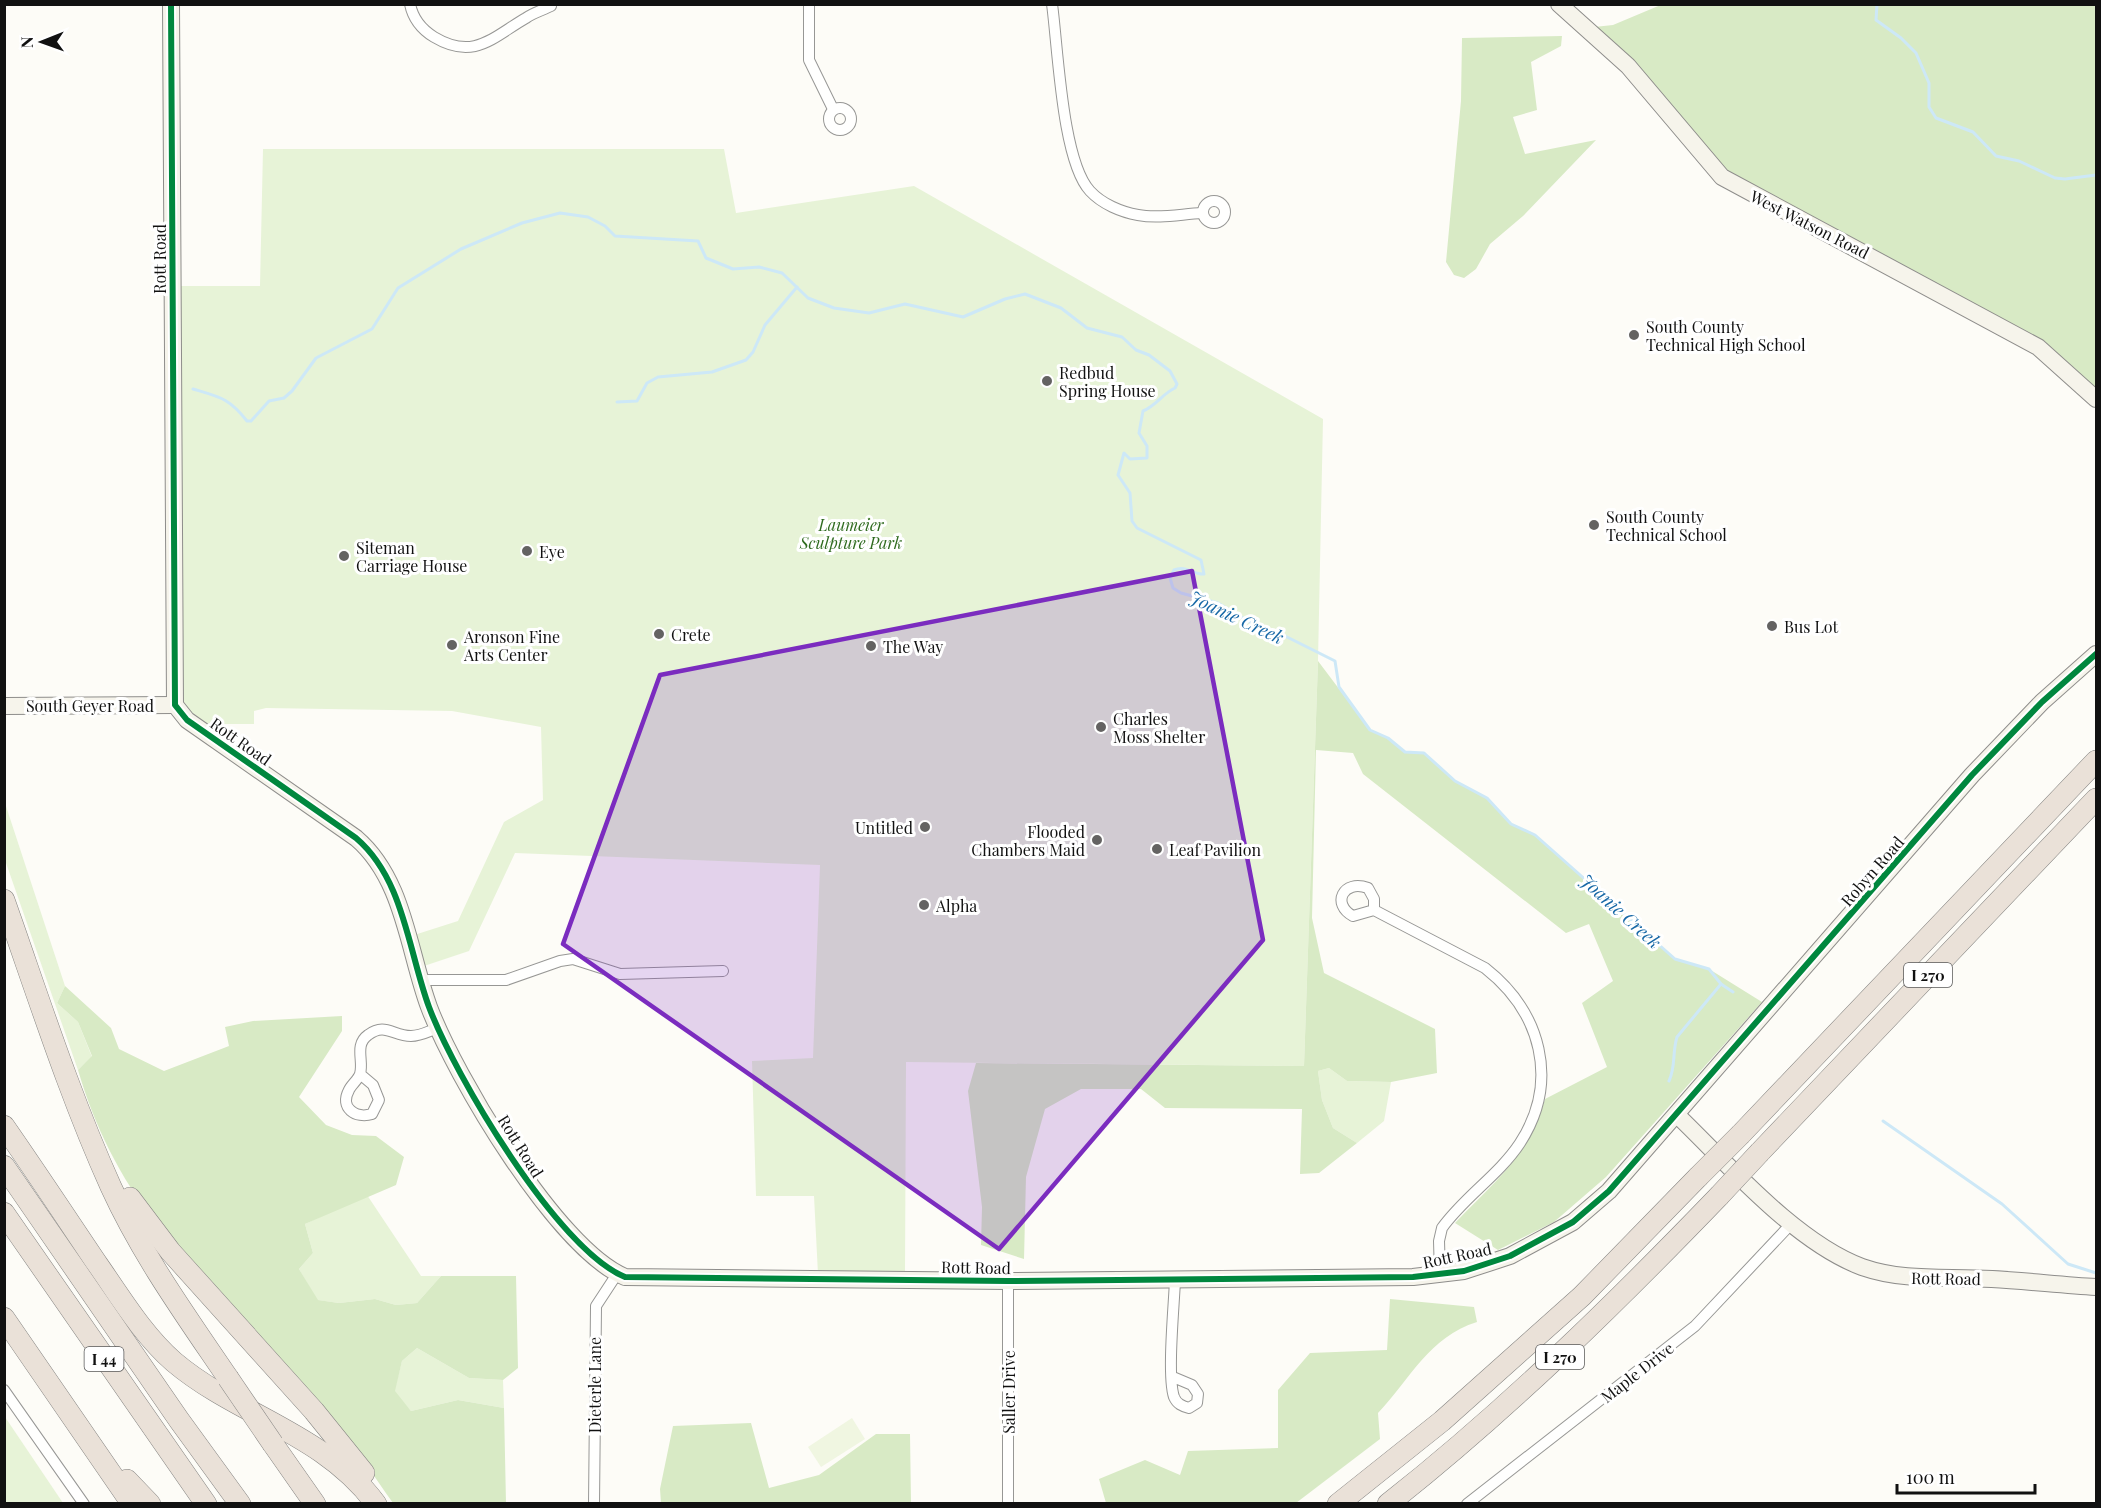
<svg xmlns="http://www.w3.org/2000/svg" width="2101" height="1508" font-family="'Playfair Display',serif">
<rect width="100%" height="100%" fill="#fdfcf7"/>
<g fill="#e7f3d7">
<polygon points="263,149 724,149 736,213 914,186 1323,419 1318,661 1304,1066 906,1062 905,1273 818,1274 814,1196 756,1196 752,1061 813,1058 820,865 515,853 469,951 421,967 411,936 458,921 504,822 543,800 541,727 452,711 266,708 254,711 254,724 202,724 191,715 182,700 177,286 260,286"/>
<polygon points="4,800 65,986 57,1003 78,1022 92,1057 78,1070 5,860"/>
<polygon points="1329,1068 1347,1081 1391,1082 1384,1121 1357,1143 1333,1128 1322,1100 1318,1071"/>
<polygon points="367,1195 421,1276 441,1276 417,1303 396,1305 375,1299 339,1303 317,1300 299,1269 313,1253 305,1224"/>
<polygon points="417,1348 469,1378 503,1380 504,1408 458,1400 411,1411 394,1392 402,1361"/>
<polygon points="4,1417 5,1417 63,1503 5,1503"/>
</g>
<g fill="#d8eac5">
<polygon points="1663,4 2096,5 2096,399 2066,370 1745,191 1585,28 1613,25"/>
<polygon points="1562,36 1561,46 1531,62 1537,110 1513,117 1525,154 1596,140 1523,216 1490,244 1476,269 1464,278 1454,275 1446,262 1461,101 1462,38"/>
<path d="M 1318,661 L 1370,730 L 1388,738 L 1405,752 L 1424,753 L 1455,781 L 1487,798 L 1511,824 L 1535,835 L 1675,959 L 1709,969 L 1762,1002 L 1606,1177 L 1554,1222 L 1498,1250 L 1455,1223 C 1495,1181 1528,1157 1545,1099 L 1607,1067 L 1582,1003 L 1613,981 L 1589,924 L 1566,933 L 1363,774 L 1353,753 L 1316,750 L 1312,918 L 1324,973 L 1435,1029 L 1437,1073 L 1391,1082 L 1347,1081 L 1329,1068 L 1318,1071 L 1322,1100 L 1333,1128 L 1357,1143 L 1319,1173 L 1300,1174 L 1302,1109 L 1165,1108 L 1141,1089 L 1081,1089 L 1045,1109 L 1026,1177 L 1024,1259 L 981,1245 L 982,1207 L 968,1091 L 976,1063 L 1304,1066 Z"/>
<path d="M 65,986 L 111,1028 L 119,1049 L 164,1071 L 229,1046 L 225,1027 L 253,1021 L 342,1016 L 342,1031 L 299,1097 L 326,1125 L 352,1135 L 376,1136 L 404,1157 L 396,1185 L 305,1224 L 313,1253 L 299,1269 L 318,1300 L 339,1303 L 375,1299 L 396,1305 L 417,1303 L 441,1276 L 516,1276 L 518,1368 L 503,1380 L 469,1378 L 417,1348 L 402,1361 L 395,1391 L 411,1411 L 458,1400 L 504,1408 L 506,1503 L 393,1503 C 373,1475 354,1445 332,1418 C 277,1350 210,1291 156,1223 C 120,1178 94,1125 78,1070 L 92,1056 L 78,1022 L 57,1003 Z"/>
<path d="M 1390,1299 L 1474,1307 L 1477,1322 C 1429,1337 1411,1378 1378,1413 L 1380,1439 L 1296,1503 L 1106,1503 L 1099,1479 L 1145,1460 L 1180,1475 L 1188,1451 L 1278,1448 L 1278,1390 L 1310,1353 L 1387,1350 Z"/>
<polygon points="751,1423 769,1488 819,1475 876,1434 910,1434 911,1503 661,1503 660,1489 673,1426"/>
</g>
<polygon fill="#f0f6e1" points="852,1418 865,1439 821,1467 808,1447"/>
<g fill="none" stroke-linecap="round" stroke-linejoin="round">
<g stroke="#cde8f7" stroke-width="3">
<polyline points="1877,4 1876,20 1901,38 1916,53 1929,83 1929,107 1936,118 1973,132 1996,156 2019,161 2055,178 2065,179 2096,175"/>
<path d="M 193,389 C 220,397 229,398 247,421 L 251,421 L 269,401 L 284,398 L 292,391 L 316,358 L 372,329 L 398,288 L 461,249 L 522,223 L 560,213 L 588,217 L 605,226 L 615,236 L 698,241 L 706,258 L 733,269 L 759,267 L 782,273 L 808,298 L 834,308 L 869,313 L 905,304 L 963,317 L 1005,299 L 1025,294 L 1061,308 L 1087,328 L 1122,337 L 1136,350 L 1149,355 L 1170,371 L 1177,384 L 1175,388 C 1162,394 1157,405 1143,411 L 1139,433 L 1147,446 L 1147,458 L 1130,459 L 1124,453 L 1118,475 L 1130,493 L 1132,521 L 1137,528 L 1201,560 L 1204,574 C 1193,575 1187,565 1174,570 L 1170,578 L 1173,588 L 1181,593 L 1218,603 L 1258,627 L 1281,634 L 1335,661 L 1339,687 L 1370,730 L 1388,738 L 1405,752 L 1424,753 L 1455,781 L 1487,798 L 1511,824 L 1535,835 L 1675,959 L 1709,969 L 1721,984 L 1733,992"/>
<polyline points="617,402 637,401 647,383 658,377 712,372 746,360 753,352 765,325 797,287"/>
<path d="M 1669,1081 C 1676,1066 1672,1053 1677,1037 L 1721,984"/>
<polyline points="1883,1121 2002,1204 2068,1264 2096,1273"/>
</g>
<g stroke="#979795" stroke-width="12">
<g id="street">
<path d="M 410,4 C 413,19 421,29 434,37 C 474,61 493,37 526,18 C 533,13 543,10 551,6"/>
<polyline points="809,4 809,60 833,109"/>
<path d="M 1052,4 C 1058,48 1062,161 1090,191 C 1102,204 1121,212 1138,215 C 1159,219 1181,214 1202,213"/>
<circle cx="840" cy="119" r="11"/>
<circle cx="1214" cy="212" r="11"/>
<path d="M 1374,910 L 1374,899 L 1368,888 C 1343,879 1331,904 1353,916 L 1374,910 L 1485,968 C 1541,1012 1560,1081 1520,1143 C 1499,1175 1464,1197 1442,1228 L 1439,1241 L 1440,1275"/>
<polyline points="420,980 506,980 560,961 573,959 620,974 723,971"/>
<path d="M 360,1074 L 373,1085 L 379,1100 L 372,1114 C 356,1119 339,1108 349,1090 C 351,1085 358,1080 360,1074 C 364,1061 354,1045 368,1035 C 385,1022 393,1036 411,1036 C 421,1036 429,1031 438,1028"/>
<polyline points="1008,1281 1008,1504"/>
<path d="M 1173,1377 L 1192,1385 L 1198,1394 L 1197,1403 L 1189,1408 C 1182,1406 1177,1404 1174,1397 C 1167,1376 1174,1306 1175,1280"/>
<polyline points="4,1390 84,1504"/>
<polyline points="594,1504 596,1306 617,1274"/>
<polyline points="1467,1504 1695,1326 1792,1223"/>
</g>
</g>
<g stroke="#8e8d8b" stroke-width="18">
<g id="secondary">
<path d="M 171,4 L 175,705 L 187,720 L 356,838 C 404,879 408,950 429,1007 C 455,1076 557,1249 625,1277 L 1008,1281 L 1413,1277 L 1464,1271 L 1510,1256 L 1573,1222 L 1609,1191 L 1972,775 L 2042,702 L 2096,654"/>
<polyline points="1559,4 1628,66 1722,177 2038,347 2096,399"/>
<polyline points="4,706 175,705"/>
<path d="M 1677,1115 C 1728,1164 1795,1242 1862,1267 C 1905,1282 1948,1276 1992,1279 C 2027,1281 2062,1285 2096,1287"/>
</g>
</g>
<g stroke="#858482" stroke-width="22">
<g id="highway">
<path d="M 4,900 C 38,996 69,1094 111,1187 C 142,1255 186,1316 228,1378"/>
<path d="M 4,1126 C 36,1172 67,1219 98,1265 C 121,1298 143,1335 174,1362 C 238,1416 324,1433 376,1504"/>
<polyline points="1741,1134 2096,761"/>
<polyline points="1760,1152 2096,799"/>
<polyline points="4,1166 179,1420 240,1504"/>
<polyline points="130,1198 170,1251 314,1411 364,1473"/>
<polyline points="4,1213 206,1504"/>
<polyline points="4,1318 132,1504"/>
<polyline points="273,1444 315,1504"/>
<polyline points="127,1480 150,1504"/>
<polyline points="1338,1504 1442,1421 1582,1296 1698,1177"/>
<path d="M 1388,1504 C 1507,1410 1614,1305 1719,1196"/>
</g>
</g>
<use href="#street" stroke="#fffffe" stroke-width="10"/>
<use href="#secondary" stroke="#f6f4eb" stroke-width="16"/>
<use href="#highway" stroke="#eae1d8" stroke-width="21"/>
<g stroke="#858482" stroke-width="22" stroke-linecap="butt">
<g id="highway-bridge">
<polyline points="1698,1177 1741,1134"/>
<polyline points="1719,1196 1760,1152"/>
<polyline points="228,1378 273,1444"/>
</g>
</g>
<use href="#highway-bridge" stroke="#eae1d8" stroke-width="21"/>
<g stroke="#fff" stroke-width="10">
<path id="cycleway" d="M 171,4 L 175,705 L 187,720 L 356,838 C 404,879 408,950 429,1007 C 455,1076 557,1249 625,1277 L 1008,1281 L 1413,1277 L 1464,1271 L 1510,1256 L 1573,1222 L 1609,1191 L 1972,775 L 2042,702 L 2096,654"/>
</g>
<use href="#cycleway" stroke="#00873e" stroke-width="6"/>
</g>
<path fill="#7b2cbf" fill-opacity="0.2" stroke="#7b2cbf" stroke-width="4.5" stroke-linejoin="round" d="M 1192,571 L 1263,940 L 999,1249 L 563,944 L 660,675 Z"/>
<g fill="#646362" stroke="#fff" stroke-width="2">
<circle cx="1634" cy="335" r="6"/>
<circle cx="1047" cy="381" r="6"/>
<circle cx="1594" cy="525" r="6"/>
<circle cx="527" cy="551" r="6"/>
<circle cx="344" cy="556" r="6"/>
<circle cx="1772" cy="626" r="6"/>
<circle cx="659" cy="634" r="6"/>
<circle cx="452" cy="645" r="6"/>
<circle cx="871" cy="646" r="6"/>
<circle cx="1101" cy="727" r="6"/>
<circle cx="925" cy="827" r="6"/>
<circle cx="1097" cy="840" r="6"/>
<circle cx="1157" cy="849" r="6"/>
<circle cx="924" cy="905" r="6"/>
</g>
<g text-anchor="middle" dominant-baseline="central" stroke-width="6" stroke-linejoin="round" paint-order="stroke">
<g fill="#fff" stroke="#585858" stroke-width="1.5">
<rect x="1904" y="963" width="48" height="24" rx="4.5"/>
<rect x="1536" y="1345" width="48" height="24" rx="4.5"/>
<rect x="84.5" y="1347" width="39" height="24" rx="4.5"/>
</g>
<g font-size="15" font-weight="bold" fill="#111">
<text x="1928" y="975">I 270</text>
<text x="1560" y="1357">I 270</text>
<text x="104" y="1359">I 44</text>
</g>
<g font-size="16" fill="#111" stroke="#fff">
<text transform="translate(1810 224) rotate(27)">West Watson Road</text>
<text transform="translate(159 259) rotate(-90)">Rott Road</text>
<text x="90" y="705">South Geyer Road</text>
<text transform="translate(241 741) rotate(35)">Rott Road</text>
<text transform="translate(1872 871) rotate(-49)">Robyn Road</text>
<text transform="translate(521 1146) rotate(58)">Rott Road</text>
<text transform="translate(1457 1255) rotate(-12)">Rott Road</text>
<text transform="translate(976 1267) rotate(1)">Rott Road</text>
<text transform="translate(1946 1278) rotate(1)">Rott Road</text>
<text transform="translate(1637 1372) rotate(-38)">Maple Drive</text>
<text transform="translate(594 1385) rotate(-90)">Dieterle Lane</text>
<text transform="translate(1008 1392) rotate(-90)">Saller Drive</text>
</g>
<g font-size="16" fill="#111" stroke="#fff" text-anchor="start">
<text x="1646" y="326">South County<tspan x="1646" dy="18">Technical High School</tspan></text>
<text x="1059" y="372">Redbud<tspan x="1059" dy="18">Spring House</tspan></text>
<text x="1606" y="516">South County<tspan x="1606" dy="18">Technical School</tspan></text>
<text x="356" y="547">Siteman<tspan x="356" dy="18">Carriage House</tspan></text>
<text x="539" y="551">Eye</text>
<text x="1784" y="626">Bus Lot</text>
<text x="671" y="634">Crete</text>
<text x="464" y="636">Aronson Fine<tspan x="464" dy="18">Arts Center</tspan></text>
<text x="883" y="646">The Way</text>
<text x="1113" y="718">Charles<tspan x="1113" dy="18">Moss Shelter</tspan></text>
<text x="913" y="827" text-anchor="end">Untitled</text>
<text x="1085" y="831" text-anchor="end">Flooded<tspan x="1085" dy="18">Chambers Maid</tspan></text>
<text x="1169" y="849">Leaf Pavilion</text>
<text x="936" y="905">Alpha</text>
</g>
<g font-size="16" font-style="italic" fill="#2f6b1f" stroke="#fff">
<text x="851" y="524">Laumeier<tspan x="851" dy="18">Sculpture Park</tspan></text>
</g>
<g font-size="18" font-style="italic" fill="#1768a6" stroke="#fff">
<text transform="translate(1237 617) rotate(25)">Joanie Creek</text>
<text transform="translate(1621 911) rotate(42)">Joanie Creek</text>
</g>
</g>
<rect width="2101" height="1508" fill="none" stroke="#111111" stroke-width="12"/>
<g transform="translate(42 42) rotate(269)" stroke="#ffffff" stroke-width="4.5" paint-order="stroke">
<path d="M0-4.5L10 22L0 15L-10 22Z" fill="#111111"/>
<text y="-9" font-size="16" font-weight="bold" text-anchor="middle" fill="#111111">N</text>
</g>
<path d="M1897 1484v9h138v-9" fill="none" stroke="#111111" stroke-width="3"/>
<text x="1906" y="1484" font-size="18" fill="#111111" stroke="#ffffff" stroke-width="4.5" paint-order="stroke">100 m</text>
</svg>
